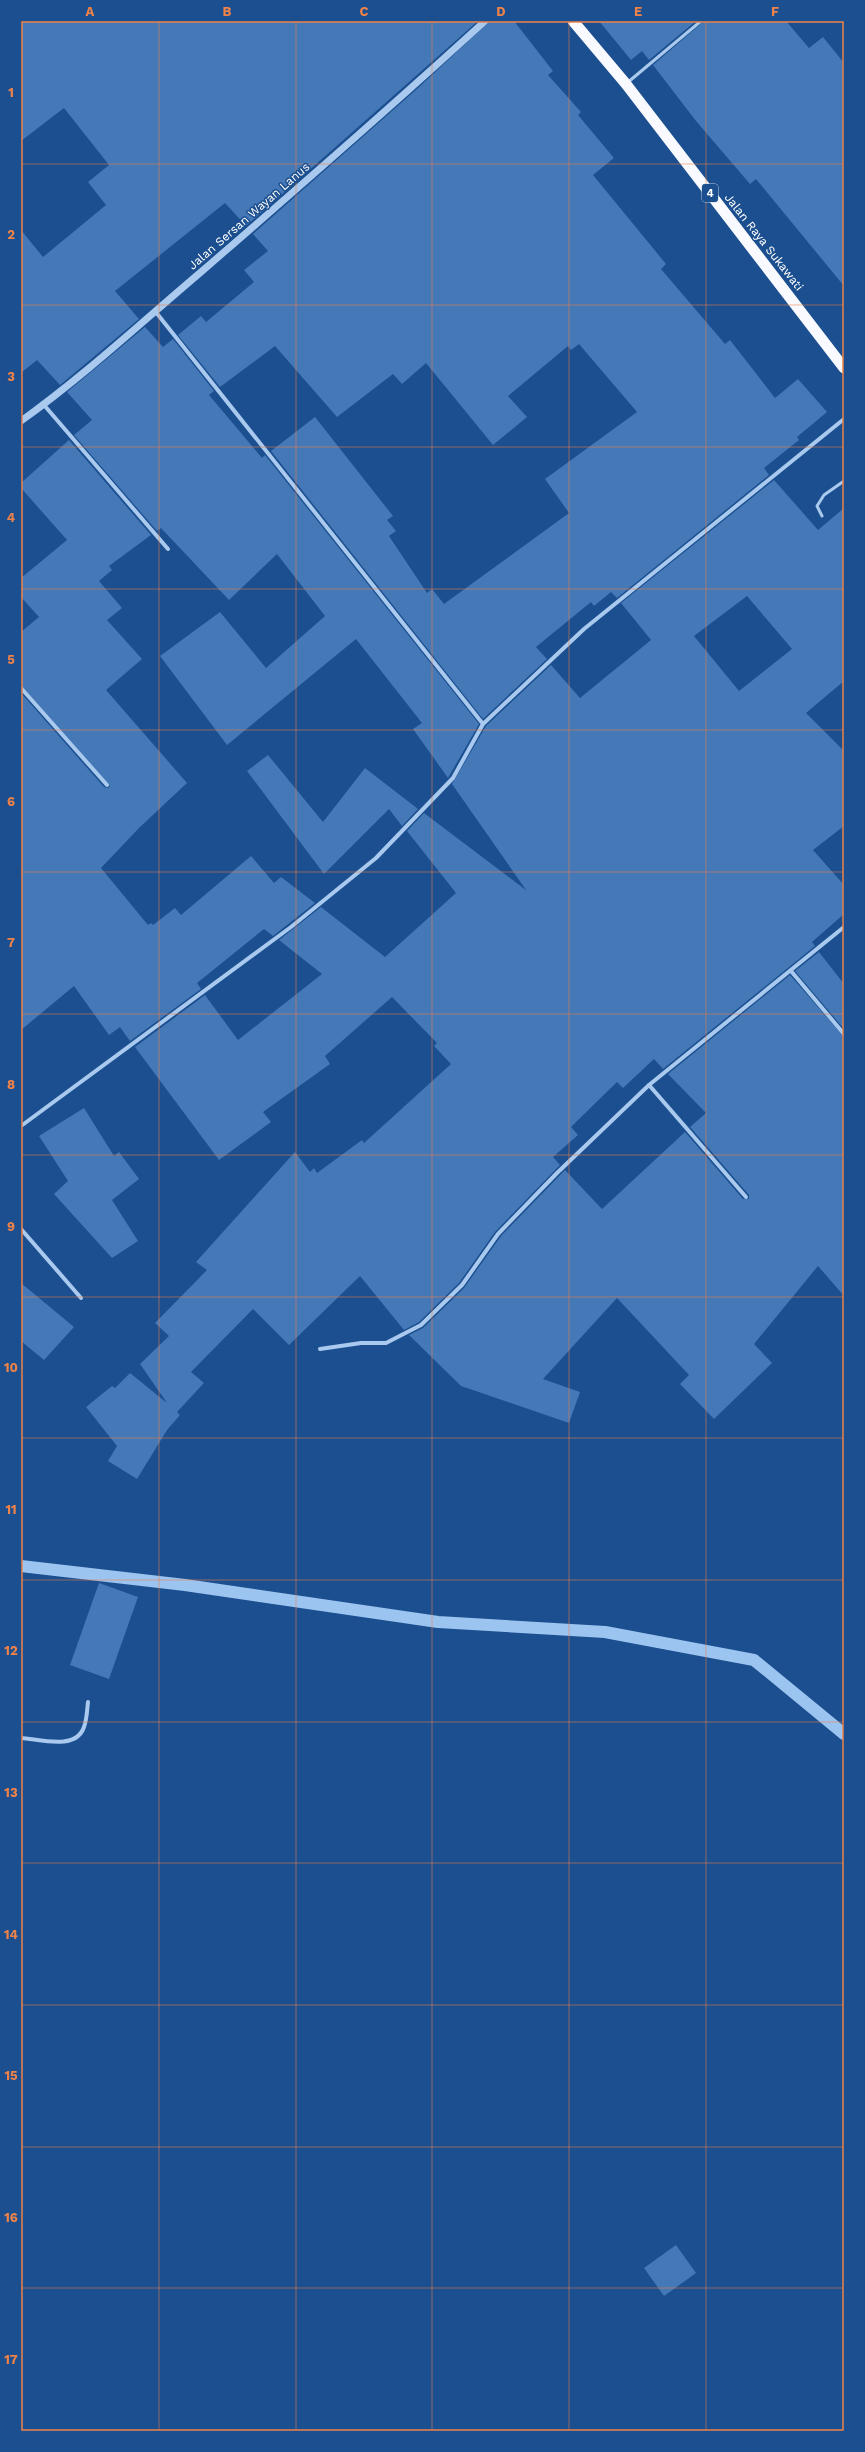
<svg xmlns="http://www.w3.org/2000/svg" width="865" height="2452" font-family="'Work Sans',sans-serif">
<rect width="100%" height="100%" fill="#1b4f8f"/>
<g fill="none" stroke-linecap="round" stroke-linejoin="round">
<polyline stroke="#9cc4f0" stroke-width="12" points="21,1566 185,1585 438,1622 605,1632 754,1660 844,1734"/>
</g>
<g fill="#4478b7" fill-rule="evenodd">
<polygon points="21,21 478,21 246,226 225,203 115,291 139,319 60,385 37,360 21,373 21,230 43,257 106,205 88,182 109,165 64,108 21,141"/>
<polygon points="490,21 514,21 553,71 548,75 581,112 578,115 614,158 593,175 666,264 661,269 725,344 730,340 775,398 798,379 827,412 797,437 799,440 764,468 769,475 617,598 611,592 594,606 591,602 536,647 547,659 483,719 271,451 315,417 393,516 387,520 396,531 389,536 427,593 432,589 444,604 569,513 545,479 637,412 579,344 571,350 568,346 508,396 527,417 493,445 426,363 402,384 393,374 337,417 275,346 220,387 178,335 201,316 206,322 254,282 244,270 268,251 253,234 418,88"/>
<polygon points="599,21 696,21 649,60 642,51 631,60"/>
<polygon points="704,21 786,21 809,48 823,37 844,63 844,286 756,179 750,184 696,121 653,65"/>
<polygon points="145,327 163,347 173,339 214,391 209,395 262,458 265,455 479,724 448,778 413,729 422,723 356,639 227,745 160,656 220,612 266,668 325,616 277,554 229,600 161,528 157,531 74,435 92,420 67,392"/>
<polygon points="69,440 151,535 109,566 112,570 99,581 122,608 107,620 142,659 106,690 187,783 140,827 101,868 148,925 151,923 153,925 175,908 181,915 251,856 274,883 281,877 315,903 273,936 264,929 197,983 201,989 130,1041 120,1027 109,1035 74,986 21,1030 21,693 104,787 108,788 110,786 21,685 21,632 39,617 21,597 21,578 67,540 21,488 21,483"/>
<path d="M 774,480 L 818,530 L 844,508 L 844,681 L 806,713 L 844,751 L 844,826 L 813,850 L 844,885 L 844,914 L 812,942 L 815,946 L 663,1069 L 654,1059 L 623,1088 L 617,1082 L 571,1127 L 578,1135 L 553,1157 L 560,1165 L 495,1232 L 459,1283 L 419,1322 L 404,1330 L 360,1276 L 289,1345 L 253,1309 L 191,1372 L 204,1383 L 177,1412 L 180,1415 L 167,1430 L 137,1479 L 108,1461 L 117,1446 L 86,1407 L 112,1386 L 115,1388 L 130,1373 L 167,1403 L 140,1364 L 169,1336 L 155,1323 L 207,1270 L 196,1262 L 295,1152 L 310,1172 L 314,1168 L 317,1173 L 362,1140 L 364,1143 L 451,1064 L 434,1046 L 437,1043 L 392,997 L 325,1056 L 330,1064 L 263,1112 L 271,1122 L 219,1160 L 135,1047 L 205,995 L 238,1040 L 322,974 L 279,940 L 321,907 L 385,957 L 456,893 L 407,831 L 424,813 L 526,890 L 452,784 L 486,726 L 551,665 L 580,698 L 651,640 L 621,603 ZM 747,596 L 792,649 L 739,691 L 694,636 Z"/>
<polygon points="268,755 323,822 365,768 418,809 402,826 389,809 324,874 247,771"/>
<polygon points="819,952 844,984 844,1029 795,971"/>
<polygon points="790,975 844,1037 844,1296 818,1266 754,1344 772,1363 714,1419 680,1384 689,1375 617,1298 543,1379 580,1392 569,1423 461,1386 409,1335 423,1328 464,1288 501,1236 565,1170 602,1209 685,1132 743,1199 749,1199 749,1195 690,1127 706,1113 668,1074"/>
<polygon points="84,1108 114,1156 119,1152 139,1179 112,1200 138,1241 112,1258 54,1194 68,1181 39,1136"/>
<polygon points="21,1283 74,1327 44,1360 21,1341"/>
<polygon points="99,1583 138,1597 109,1679 70,1665"/>
<polygon points="676,2245 696,2273 664,2296 644,2268"/>
</g>
<g fill="none" stroke-linecap="round" stroke-linejoin="round">
<g stroke="#a9c9ee" stroke-width="3">
<polyline points="627,83 701,21"/>
<polyline points="822,516 817,506 824,495 844,481"/>
</g>
<g stroke="#a9c9ee" stroke-width="4">
<polyline points="155,311 483,724"/>
<polyline points="44,405 168,549"/>
<polyline points="21,688 107,785"/>
<polyline points="791,971 844,1034"/>
<polyline points="649,1085 746,1197"/>
<polyline points="21,1126 291,927 376,858 453,778 483,724 584,629 844,419"/>
<polyline points="21,1229 81,1298"/>
<polyline points="320,1349 361,1343 386,1343 421,1325 462,1285 498,1234 557,1173 649,1085 844,927"/>
<path d="M 21,1738 C 39,1739 76,1751 84,1727 C 87,1719 87,1710 88,1702"/>
</g>
<path stroke="#a9c9ee" stroke-width="7" d="M 21,421 C 84,376 142,322 201,272 C 297,189 392,106 485,21"/>
<polyline stroke="#f8faff" stroke-width="11" points="573,21 626,84 844,368"/>
</g>
<path fill="none" stroke="#ee8249" stroke-width="1" stroke-opacity="0.55" d="M 159,21 L 159,2431M 296,21 L 296,2431M 432,21 L 432,2431M 569,21 L 569,2431M 706,21 L 706,2431M 21,164 L 844,164M 21,305 L 844,305M 21,447 L 844,447M 21,589 L 844,589M 21,730 L 844,730M 21,872 L 844,872M 21,1014 L 844,1014M 21,1155 L 844,1155M 21,1297 L 844,1297M 21,1438 L 844,1438M 21,1580 L 844,1580M 21,1722 L 844,1722M 21,1863 L 844,1863M 21,2005 L 844,2005M 21,2147 L 844,2147M 21,2288 L 844,2288"/>
<g text-anchor="middle" dominant-baseline="central" stroke-width="3" stroke-linejoin="round" paint-order="stroke">
<rect fill="#1b4f8f" stroke="#bbcadd" stroke-width="1" x="702" y="184" width="16" height="18" rx="3"/>
<g font-size="11" font-weight="bold" fill="#fff">
<text x="710" y="193">4</text>
</g>
<g font-size="12" fill="#fff" stroke="#1b4f8f">
<text transform="translate(249 216) rotate(-41)">Jalan Sersan Wayan Lanus</text>
<text transform="translate(764 242) rotate(52)">Jalan Raya Sukawati</text>
</g>
</g>
<rect width="865" height="2452" fill="none" stroke="#1b4f8f" stroke-width="44"/>
<rect x="22" y="22" width="821" height="2408" fill="none" stroke="#ee8249" stroke-width="1.5"/>
<g font-size="13" text-anchor="middle" font-weight="bold" fill="#ee8249">
<text x="90" y="16">A</text>
<text x="227" y="16">B</text>
<text x="364" y="16">C</text>
<text x="501" y="16">D</text>
<text x="638" y="16">E</text>
<text x="775" y="16">F</text>
<text x="11" y="97">1</text>
<text x="11" y="239">2</text>
<text x="11" y="381">3</text>
<text x="11" y="522">4</text>
<text x="11" y="664">5</text>
<text x="11" y="806">6</text>
<text x="11" y="947">7</text>
<text x="11" y="1089">8</text>
<text x="11" y="1231">9</text>
<text x="11" y="1372">10</text>
<text x="11" y="1514">11</text>
<text x="11" y="1655">12</text>
<text x="11" y="1797">13</text>
<text x="11" y="1939">14</text>
<text x="11" y="2080">15</text>
<text x="11" y="2222">16</text>
<text x="11" y="2364">17</text>
</g>
</svg>
